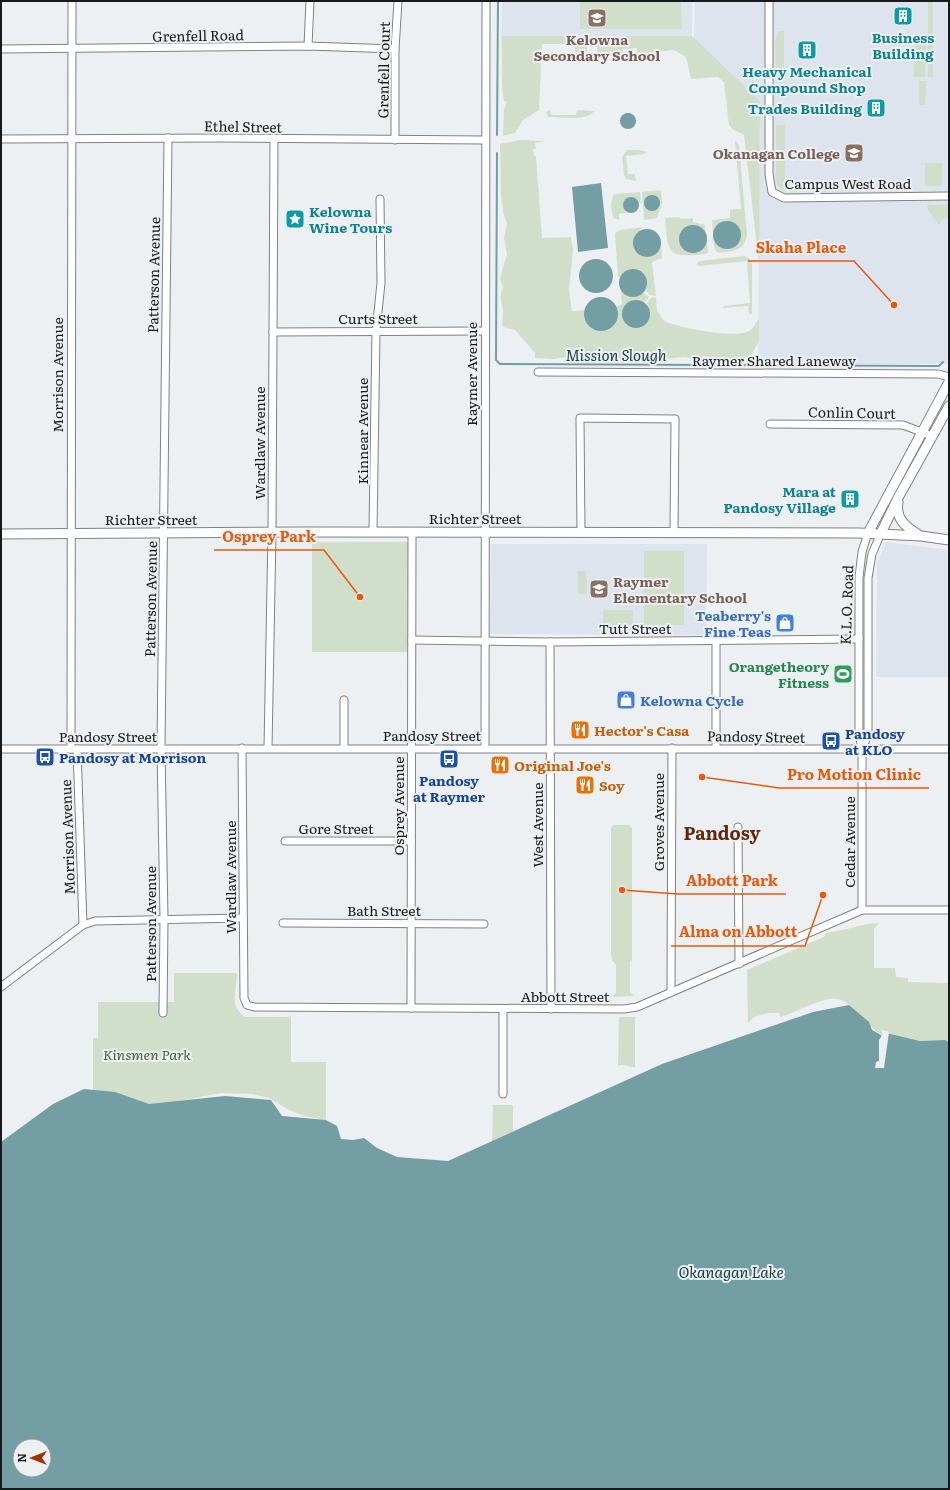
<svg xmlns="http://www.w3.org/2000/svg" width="950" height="1490" font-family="Literata,serif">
<rect width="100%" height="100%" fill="#edf0f2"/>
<g fill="#dde4ed">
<polygon points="502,1 692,1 692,36 501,36"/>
<polygon points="695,1 949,1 949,357 946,364 758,365 760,101 694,40"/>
<polygon points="886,542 949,550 949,677 876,677 877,562"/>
<polygon points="491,544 707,544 706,635 490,634"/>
</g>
<g fill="#d1deca" fill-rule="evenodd">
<polygon points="580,1 681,1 682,29 580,29"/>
<rect x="928" y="1" width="5" height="34"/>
<polygon points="779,31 784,31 784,72 778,73 776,71 775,41"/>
<path d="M 501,36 L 692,36 L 760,101 L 759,263 L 744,135 L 732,129 L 729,125 L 724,82 L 718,77 L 691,79 L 686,57 L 674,50 L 637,54 L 637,48 L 623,49 L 623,58 L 618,60 L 616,51 L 597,53 L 597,38 L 587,38 L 587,59 L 584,59 L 582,57 L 576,56 L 574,44 L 542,44 L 539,110 L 523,120 L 515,133 L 503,136 L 504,109 L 507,102 L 504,101 C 500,83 503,57 501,36 Z"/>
<polygon points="918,38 925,38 926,41 925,77 914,77 914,46 917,46"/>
<rect x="928" y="38" width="5" height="39"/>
<polygon points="919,81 926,81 925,105 919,105"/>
<path d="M 550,110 L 551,115 L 576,115 L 577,110 L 594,111 C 586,122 560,117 548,117 L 546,112 Z"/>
<polygon points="776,125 785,125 785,190 782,190 777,185 776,177"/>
<path d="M 520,140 L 546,141 L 535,143 L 536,149 L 533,149 L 534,156 L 536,156 L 542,238 L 571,237 L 573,250 L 569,290 L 572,311 L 584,310 L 584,313 L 592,328 C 607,334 620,323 616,307 L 622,304 L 621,292 L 622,291 C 629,297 637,295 644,293 L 649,297 L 646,301 L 630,302 C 622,309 620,316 627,325 L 649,308 L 647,303 L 651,298 L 656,297 L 657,311 L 664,321 C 680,328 731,338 747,332 C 754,329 756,322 759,319 L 759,341 L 749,359 L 747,357 C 738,359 712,359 704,356 L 697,359 L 685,357 L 663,359 L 643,357 L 633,359 L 610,357 L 592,359 L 566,357 L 554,359 L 535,358 L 535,353 L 515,330 L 503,327 C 501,321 503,319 503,314 C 503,303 498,298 503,287 L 500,278 L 507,254 L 504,238 L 507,224 L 503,212 L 501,194 L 500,144 Z"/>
<path d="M 735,141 L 739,145 L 747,236 C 743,252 732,251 718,253 L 714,248 L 712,220 L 730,218 L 730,210 L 741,209 ZM 718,225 L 727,249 C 715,246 710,235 718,225 Z"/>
<polygon points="627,150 639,150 647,152 644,154 626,156 628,174 635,174 636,181 626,179 624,175 622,157"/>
<rect x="925" y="163" width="17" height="23"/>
<polygon points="658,190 661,191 662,203 657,218 644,220 642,192"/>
<polygon points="640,192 641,204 635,198 627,199 624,203 626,213 619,214 619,220 613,218 611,205 613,196 615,194"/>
<polygon points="927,205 949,205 949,217 942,219 939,225 928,210"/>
<path d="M 679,217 L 681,219 L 693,218 L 693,222 L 705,225 L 708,253 L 705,254 C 667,258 668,254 665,218 Z"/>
<path d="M 643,227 L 634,237 L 642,256 C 652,258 657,253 661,244 L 662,258 L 652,262 L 656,296 L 650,295 L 645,290 L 647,286 L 631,269 L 627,270 L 621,277 L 618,277 L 615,233 L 620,230 Z"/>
<polygon points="744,256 750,259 752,264 752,314 749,314 748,306 723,308 724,306 750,303 747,261 699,266 696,265 699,261"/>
<polygon points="312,542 408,542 409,652 312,652"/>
<rect x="644" y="551" width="40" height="74"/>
<polygon points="578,571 586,571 587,594 578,594"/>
<polygon points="603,610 633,610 632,632 603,631"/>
<polygon points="614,825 629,825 632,828 632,960 630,961 630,992 634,996 612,997 616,993 616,965 612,960 611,951 611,828"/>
<path d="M 879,923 L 874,929 L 874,968 L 895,968 L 896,977 L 908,978 L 908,982 L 949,983 L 949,1042 L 945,1040 L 920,1041 L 882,1032 L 882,1035 C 871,1029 867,1020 857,1012 C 852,1007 846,1002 839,999 C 825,995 795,1013 780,1017 L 779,1013 L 767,1013 L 754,1017 L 748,1023 L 747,970 L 824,937 L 826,933 C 832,931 836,932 841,930 C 854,928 866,923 879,923 Z"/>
<path d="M 174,973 L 237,973 C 237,991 228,1004 245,1017 L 288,1017 L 291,1015 L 291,1062 L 326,1062 L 326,1120 L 304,1116 L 289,1110 L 269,1098 L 252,1094 L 221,1093 L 147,1107 L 93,1095 L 93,1038 L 98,1038 L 98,1002 L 174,1002 Z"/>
<path d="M 619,1017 L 635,1017 L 635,1067 C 629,1068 625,1063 618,1066 Z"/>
<polygon points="493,1105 513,1105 513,1131 492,1143"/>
</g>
<g fill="#739ea4" fill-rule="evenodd">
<circle cx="628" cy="121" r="8"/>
<polygon points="601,183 608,248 578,252 572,187"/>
<circle cx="652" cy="203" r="8"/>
<circle cx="631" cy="205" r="8"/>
<circle cx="727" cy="235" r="14"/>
<circle cx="693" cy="239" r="14"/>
<circle cx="647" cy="243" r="14"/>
<circle cx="596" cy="276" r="17"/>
<circle cx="633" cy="283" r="14"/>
<circle cx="601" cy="314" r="17"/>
<circle cx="636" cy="314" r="14"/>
<path d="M 849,1005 L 869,1022 L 872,1030 L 881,1035 L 882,1032 L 920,1041 L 945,1040 L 949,1042 L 949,1489 L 1,1489 L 1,1142 L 53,1104 L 84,1089 L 115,1092 L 149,1104 L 225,1096 L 271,1100 L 282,1116 L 326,1120 L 337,1126 L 341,1139 L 353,1140 L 364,1138 L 377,1148 L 397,1157 L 448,1161 L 662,1064 L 813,1012 ZM 20,1446 L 44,1446 L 44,1470 L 20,1470 Z"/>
</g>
<polygon fill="#edf0f2" points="882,1030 889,1032 884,1068 875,1068 876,1062 879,1061 879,1040 881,1037"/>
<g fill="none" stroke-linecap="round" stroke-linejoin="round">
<g stroke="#739ea4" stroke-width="2">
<polyline points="497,135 498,1"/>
<polyline points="497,153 496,360 500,364 931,366 939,366 943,362"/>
</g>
<g stroke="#7f8184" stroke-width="9">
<g id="minor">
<polyline points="769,1 769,174 772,192 784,198 949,196"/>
<polyline points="308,46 310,1"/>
<polyline points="1,49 308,46 395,49"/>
<polyline points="1,139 219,138 484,140"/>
<polyline points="395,140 395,49 398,1"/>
<polyline points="273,332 484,331"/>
<polyline points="538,372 938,374 949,377"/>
<polyline points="770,424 903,425 932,436"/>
<polyline points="373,532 376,331 381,283 380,199"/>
<polyline points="581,532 580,418 675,419 674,532"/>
<polyline points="412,640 550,642 859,639"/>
<polyline points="550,642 551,1009"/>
<polyline points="242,748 244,998 247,1005 254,1007 624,1009 637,1007 862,910 949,910"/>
<polyline points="268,748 272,532 274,139"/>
<polyline points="344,748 344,700"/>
<polyline points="485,748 486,1"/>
<polyline points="716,748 716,641"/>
<polyline points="863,748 868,733 868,578 872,554 881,533"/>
<polyline points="1,749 949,749"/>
<polyline points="71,749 72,1"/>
<polyline points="77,749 83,925"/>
<polyline points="738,827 739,964"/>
<polyline points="285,841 411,841"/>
<polyline points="862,910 862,750 859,733 859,577 862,552 868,533"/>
<polyline points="283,923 484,924"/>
<polyline points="1,987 83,925 95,921 243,918"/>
<polyline points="671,992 672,748"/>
<polyline points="411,1008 412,533"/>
<polyline points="163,1013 164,919 161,748 168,138"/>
<polyline points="503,1094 503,1009"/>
</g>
</g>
<g stroke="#7f8184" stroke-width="11">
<g id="major">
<path d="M 898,502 C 895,519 906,527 919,535"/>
<polyline points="868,533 949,382"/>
<polyline points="881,533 899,496 949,406"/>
<polyline points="1,534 305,532 859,533 921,536 949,540"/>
</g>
</g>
<use href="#minor" stroke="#fff" stroke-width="7"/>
<use href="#major" stroke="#fff" stroke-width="9"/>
</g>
<defs>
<g id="building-square" transform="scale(1)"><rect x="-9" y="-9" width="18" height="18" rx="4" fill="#0f9aa8" stroke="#edf0f2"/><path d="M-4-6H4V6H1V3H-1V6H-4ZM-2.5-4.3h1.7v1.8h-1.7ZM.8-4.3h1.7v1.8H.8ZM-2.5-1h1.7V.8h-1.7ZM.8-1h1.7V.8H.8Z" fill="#fff"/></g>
<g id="school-square" transform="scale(1)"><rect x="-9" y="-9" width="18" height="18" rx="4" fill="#8d6e63" stroke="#edf0f2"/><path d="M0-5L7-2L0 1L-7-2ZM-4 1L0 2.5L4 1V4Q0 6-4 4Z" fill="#fff"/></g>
<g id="university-square" transform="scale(1)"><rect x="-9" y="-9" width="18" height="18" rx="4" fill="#8d6e63" stroke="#edf0f2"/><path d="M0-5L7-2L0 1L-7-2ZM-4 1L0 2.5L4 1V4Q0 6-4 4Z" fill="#fff"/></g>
<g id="sight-square" transform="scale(1)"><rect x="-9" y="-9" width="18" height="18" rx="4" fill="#0f9aa8" stroke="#edf0f2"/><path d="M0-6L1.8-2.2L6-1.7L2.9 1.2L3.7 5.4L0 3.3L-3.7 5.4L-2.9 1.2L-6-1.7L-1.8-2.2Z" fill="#fff"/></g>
<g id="shop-square" transform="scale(1)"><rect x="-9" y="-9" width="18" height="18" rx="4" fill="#3f7fe0" stroke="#edf0f2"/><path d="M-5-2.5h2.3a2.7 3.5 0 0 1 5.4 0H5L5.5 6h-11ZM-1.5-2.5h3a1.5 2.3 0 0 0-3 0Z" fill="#fff"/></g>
<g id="stadium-square" transform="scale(1)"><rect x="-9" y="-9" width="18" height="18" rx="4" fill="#2e9e5b" stroke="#edf0f2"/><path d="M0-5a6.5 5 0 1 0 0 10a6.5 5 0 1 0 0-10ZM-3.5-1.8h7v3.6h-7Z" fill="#fff"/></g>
<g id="restaurant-square" transform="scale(1)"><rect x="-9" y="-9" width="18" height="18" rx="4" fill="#e8710a" stroke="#edf0f2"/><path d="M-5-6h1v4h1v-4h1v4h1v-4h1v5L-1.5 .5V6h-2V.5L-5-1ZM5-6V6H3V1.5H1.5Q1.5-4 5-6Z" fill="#fff"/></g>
<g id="bus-square" transform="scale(1)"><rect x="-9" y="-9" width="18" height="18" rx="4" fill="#1a4fb4" stroke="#edf0f2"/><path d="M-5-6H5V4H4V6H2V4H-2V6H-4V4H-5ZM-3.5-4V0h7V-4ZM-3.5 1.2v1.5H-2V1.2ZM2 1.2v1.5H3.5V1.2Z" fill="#fff"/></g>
</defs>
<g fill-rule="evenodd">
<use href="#building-square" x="903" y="16"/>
<use href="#school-square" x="597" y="18"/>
<use href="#building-square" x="807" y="50"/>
<use href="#building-square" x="876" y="108"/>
<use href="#university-square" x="854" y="153"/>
<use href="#sight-square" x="295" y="219"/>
<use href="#building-square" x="850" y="499"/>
<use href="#school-square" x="599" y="589"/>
<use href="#shop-square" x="785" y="623"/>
<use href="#stadium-square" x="843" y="674"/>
<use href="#shop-square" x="626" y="700"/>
<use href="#restaurant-square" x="580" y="730"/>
<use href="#bus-square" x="831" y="741"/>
<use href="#bus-square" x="45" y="757"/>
<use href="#bus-square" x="449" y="759"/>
<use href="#restaurant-square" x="500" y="765"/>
<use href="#restaurant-square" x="585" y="785"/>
</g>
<g text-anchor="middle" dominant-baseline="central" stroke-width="4" stroke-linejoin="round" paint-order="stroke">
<g font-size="14" fill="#18191a" stroke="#edf0f2">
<text transform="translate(198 35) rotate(-1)">Grenfell Road</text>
<text transform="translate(383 70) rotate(-89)">Grenfell Court</text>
<text transform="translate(243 126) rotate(1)">Ethel Street</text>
<text x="848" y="183">Campus West Road</text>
<text transform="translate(153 275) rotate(-89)">Patterson Avenue</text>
<text x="378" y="318">Curts Street</text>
<text x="774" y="360">Raymer Shared Laneway</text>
<text transform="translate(471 374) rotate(-90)">Raymer Avenue</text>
<text transform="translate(57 375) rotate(-90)">Morrison Avenue</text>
<text transform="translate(852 412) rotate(1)">Conlin Court</text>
<text transform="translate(362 431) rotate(-90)">Kinnear Avenue</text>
<text transform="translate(259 443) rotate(-90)">Wardlaw Avenue</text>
<text x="475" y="518">Richter Street</text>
<text x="151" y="519">Richter Street</text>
<text transform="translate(150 599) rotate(-89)">Patterson Avenue</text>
<text transform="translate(846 605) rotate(-88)">K.L.O. Road</text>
<text x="635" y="628">Tutt Street</text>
<text x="432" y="735">Pandosy Street</text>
<text x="108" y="736">Pandosy Street</text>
<text transform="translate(756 736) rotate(1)">Pandosy Street</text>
<text transform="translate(398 806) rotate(-90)">Osprey Avenue</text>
<text transform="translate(658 822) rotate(-90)">Groves Avenue</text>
<text transform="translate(537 825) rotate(-90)">West Avenue</text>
<text x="336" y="828">Gore Street</text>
<text transform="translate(67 837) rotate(-92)">Morrison Avenue</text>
<text transform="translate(849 842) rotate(-90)">Cedar Avenue</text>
<text transform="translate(230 877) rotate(-90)">Wardlaw Avenue</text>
<text x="384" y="910">Bath Street</text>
<text transform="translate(150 924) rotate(-90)">Patterson Avenue</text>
<text x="565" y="996">Abbott Street</text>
</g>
<g font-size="14" font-weight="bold" fill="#0d838f" stroke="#edf0f2">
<text x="903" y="37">Business<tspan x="903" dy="16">Building</tspan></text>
<text x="807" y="71">Heavy Mechanical<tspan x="807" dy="16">Compound Shop</tspan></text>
<text x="862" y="108" text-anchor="end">Trades Building</text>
<text x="309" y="211" text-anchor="start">Kelowna<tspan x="309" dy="16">Wine Tours</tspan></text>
<text x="836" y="491" text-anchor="end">Mara at<tspan x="836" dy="16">Pandosy Village</tspan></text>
</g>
<g font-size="14" font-weight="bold" fill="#785e54" stroke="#edf0f2">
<text x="597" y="39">Kelowna<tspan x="597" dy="16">Secondary School</tspan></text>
<text x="840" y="153" text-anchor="end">Okanagan College</text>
<text x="613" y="581" text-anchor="start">Raymer<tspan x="613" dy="16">Elementary School</tspan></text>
</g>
<g font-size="14" font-weight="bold" fill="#366cbe" stroke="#edf0f2" text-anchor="end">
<text x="771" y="615">Teaberry's<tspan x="771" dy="16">Fine Teas</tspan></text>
<text x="640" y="700" text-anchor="start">Kelowna Cycle</text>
</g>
<g font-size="14" font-weight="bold" fill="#27864d" stroke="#edf0f2" text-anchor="end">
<text x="829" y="666">Orangetheory<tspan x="829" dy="16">Fitness</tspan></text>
</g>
<g font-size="14" font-weight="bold" fill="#c56008" stroke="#edf0f2" text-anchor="start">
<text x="594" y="730">Hector's Casa</text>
<text x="514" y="765">Original Joe's</text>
<text x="599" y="785">Soy</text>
</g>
<g font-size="14" font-weight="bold" fill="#164399" stroke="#edf0f2" text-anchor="start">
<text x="845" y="733">Pandosy<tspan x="845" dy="16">at KLO</tspan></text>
<text x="59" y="757">Pandosy at Morrison</text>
<text x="449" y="780" text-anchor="middle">Pandosy<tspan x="449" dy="16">at Raymer</tspan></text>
</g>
<g font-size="14" font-style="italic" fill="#436032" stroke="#edf0f2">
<text x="147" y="1054">Kinsmen Park</text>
</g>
<g font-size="15" font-style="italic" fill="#174146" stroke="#edf0f2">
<text x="616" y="354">Mission Slough</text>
<text x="731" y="1271">Okanagan Lake</text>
</g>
<g font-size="18" font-weight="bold" fill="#66260a" stroke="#edf0f2">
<text x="722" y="832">Pandosy</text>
</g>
</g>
<path fill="none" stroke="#e8590c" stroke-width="1.5" d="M894 305L854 261H748M360 597L324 550H214M702 777L779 788H929M622 890L678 894H786M823 895L805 946H671"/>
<g fill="#e8590c" stroke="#edf0f2" stroke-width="1.5">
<circle cx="894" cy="305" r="4"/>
<circle cx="360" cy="597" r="4"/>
<circle cx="702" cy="777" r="4"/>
<circle cx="622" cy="890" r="4"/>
<circle cx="823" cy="895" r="4"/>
</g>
<g font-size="15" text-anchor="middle" font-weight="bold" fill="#e8590c" stroke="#edf0f2" stroke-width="4" stroke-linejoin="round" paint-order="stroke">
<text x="801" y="253">Skaha Place</text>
<text x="269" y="542">Osprey Park</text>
<text x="854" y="780">Pro Motion Clinic</text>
<text x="732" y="886">Abbott Park</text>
<text x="738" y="937">Alma on Abbott</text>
</g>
<rect width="950" height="1490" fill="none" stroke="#18191a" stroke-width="4"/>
<g transform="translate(32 1458) rotate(270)"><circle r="19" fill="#edf0f2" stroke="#989a9c"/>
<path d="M0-3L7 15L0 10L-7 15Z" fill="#9a3601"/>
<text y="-6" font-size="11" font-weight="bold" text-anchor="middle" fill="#18191a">N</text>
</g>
</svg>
